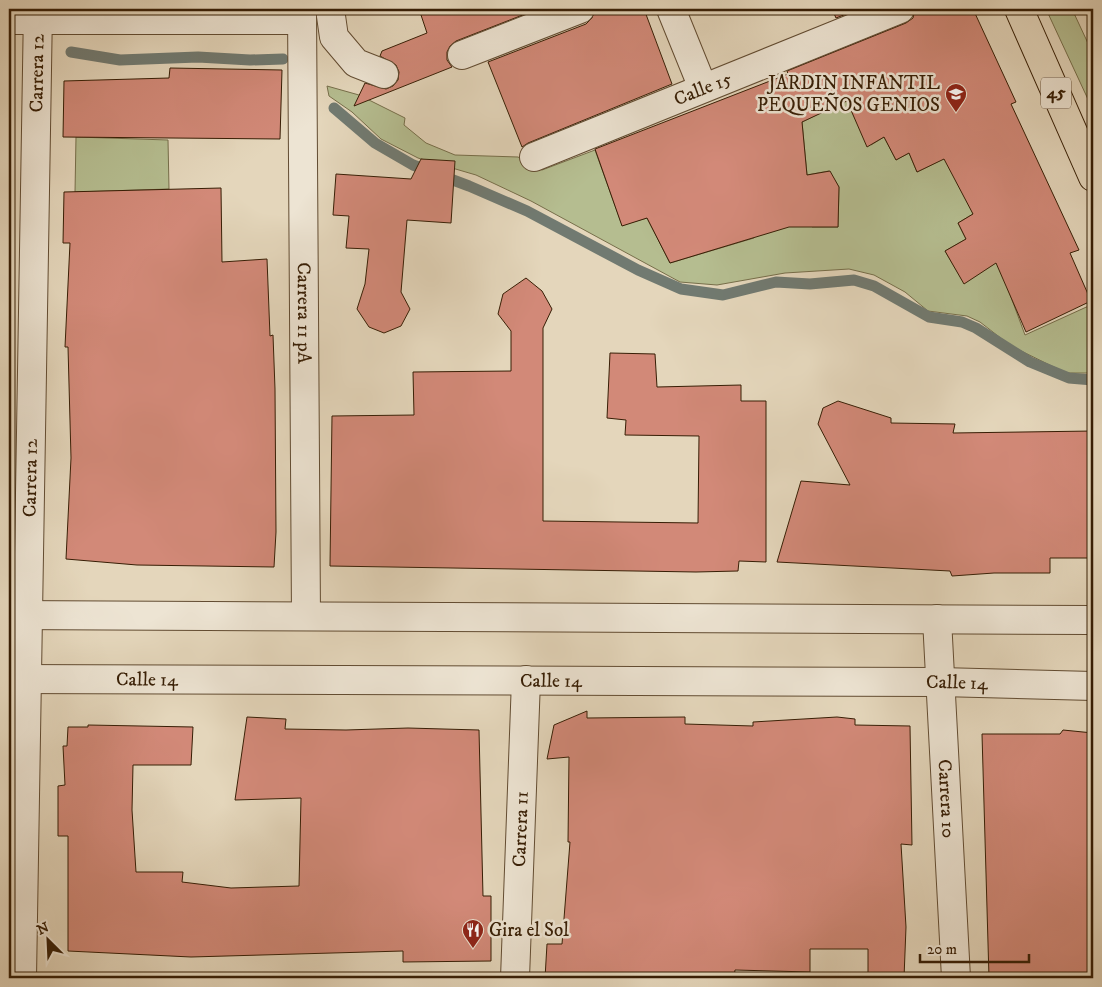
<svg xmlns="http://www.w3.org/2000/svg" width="1102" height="987" font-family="'IM FELL DW Pica',serif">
<rect width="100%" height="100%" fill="#e4d6bb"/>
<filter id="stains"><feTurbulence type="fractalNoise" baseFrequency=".004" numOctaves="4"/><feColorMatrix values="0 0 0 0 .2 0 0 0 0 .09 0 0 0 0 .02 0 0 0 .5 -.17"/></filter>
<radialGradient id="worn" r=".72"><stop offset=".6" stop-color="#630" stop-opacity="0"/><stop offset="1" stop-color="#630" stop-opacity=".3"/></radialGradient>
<g fill="#b5bd90" stroke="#766e4a">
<polygon points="1046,9 1072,9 1093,54 1093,110"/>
<polygon points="327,86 359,95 405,118 404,125 426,143 455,155 518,157 542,170 595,150 622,225 647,218 670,263 754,238 754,227 809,212 812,227 838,227 839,187 829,171 807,175 802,122 846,100 871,145 884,137 896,160 909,153 917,172 953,154 973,214 958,223 966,239 945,251 964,283 1009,254 1008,289 1025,335 1093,304 1093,373 1066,373 1011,346 980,322 967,316 928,311 905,292 874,275 849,269 785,273 717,285 680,282 531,201 476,175 418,158 381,139 352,112 329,96"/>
<polygon points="76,137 168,140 169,189 75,192"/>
</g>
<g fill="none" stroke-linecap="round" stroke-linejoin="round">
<g stroke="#717a71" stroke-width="11">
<polyline points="71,52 120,60 198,57 250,60 283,59"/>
<polyline points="334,108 375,143 413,165 469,186 527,211 638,270 681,289 723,295 776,282 810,284 854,280 874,286 929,317 962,322 976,328 1030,362 1069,378 1093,380"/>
</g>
</g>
<g fill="#d28978" stroke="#371e05">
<polygon points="419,9 538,9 456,41 450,46 447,52 447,60 452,67 354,106 365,83 386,89 393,86 398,80 399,72 396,65 380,56 382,51 427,33"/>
<polygon points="595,9 644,9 672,84 528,143 522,147 488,62 586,24 592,18"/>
<polygon points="832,9 859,9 836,18"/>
<polygon points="915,9 973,9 1016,102 1011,104 1079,250 1070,253 1091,301 1026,332 996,263 964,284 945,251 966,239 958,223 973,214 944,159 917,172 909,153 896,160 884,137 867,147 847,101 802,122 807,175 830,171 839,187 838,227 789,227 670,263 647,218 622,226 595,149 788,74 787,71 906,23 913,18"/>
<polygon points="170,68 282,70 280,139 63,137 64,81 169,78"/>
<polygon points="421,159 455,161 451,223 407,220 401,292 410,309 401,326 384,333 369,327 357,309 365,284 369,249 346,248 349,216 333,215 336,174 411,179"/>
<polygon points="221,188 222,262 267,259 270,336 273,335 275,389 276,532 274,567 137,565 66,559 71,458 68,347 65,347 70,243 63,243 64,192"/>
<polygon points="526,278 542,291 552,309 543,328 543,521 698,523 699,436 625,435 626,420 607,418 610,353 655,354 657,387 741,385 741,401 766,401 766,562 739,561 738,571 696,572 330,566 332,416 414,415 413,372 511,371 511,331 498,314 503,294"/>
<polygon points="838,401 891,418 891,423 955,424 953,433 1093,431 1093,558 1050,558 1050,573 994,573 952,576 950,571 777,562 801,481 850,485 818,424 823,408"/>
<polygon points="587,711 587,718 685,717 685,724 753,726 753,722 837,717 855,719 855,725 910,726 912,845 901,844 906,927 904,978 868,978 868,949 810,949 810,972 735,970 734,978 545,978 547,944 562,944 570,842 568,842 569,757 547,759 554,725"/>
<polygon points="247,717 286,719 285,729 346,730 408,728 479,730 483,896 491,896 491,961 403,962 403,951 191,957 68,951 68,836 58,836 58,786 65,785 63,746 67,746 68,727 88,727 88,725 193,727 191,765 133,765 132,810 136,872 183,872 182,882 231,888 299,886 301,798 235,800"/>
<polygon points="1063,730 1093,733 1093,978 989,978 982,734 1060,734"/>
</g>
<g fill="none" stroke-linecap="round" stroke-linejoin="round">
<g stroke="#624c32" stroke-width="30">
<g id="minor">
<path id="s1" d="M 302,9 L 306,616"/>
<polyline points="330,9 334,37 356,63 384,74"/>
<polyline points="671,9 703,88"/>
<polyline points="9,20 302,20"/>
<polyline points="462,55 580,9"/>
<path id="s2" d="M 534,157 L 900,9"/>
<polyline points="9,615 1093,620"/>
<path id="s3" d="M 937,619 L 956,978"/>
<path id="s4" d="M 9,679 L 940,682 L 1093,686"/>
<path id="s5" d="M 22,978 L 38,9"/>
<path id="s6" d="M 515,978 L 526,680"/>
</g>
</g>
<g stroke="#371e05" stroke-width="30">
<polyline id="highway" points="1019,9 1093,177"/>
</g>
<use href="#minor" stroke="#ede4d3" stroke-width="28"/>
<use href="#highway" stroke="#e4d6bb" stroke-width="28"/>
</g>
<defs>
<g id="school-pin" transform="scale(1.125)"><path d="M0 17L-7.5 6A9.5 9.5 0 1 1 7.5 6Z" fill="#8f2418" stroke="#ede4d3"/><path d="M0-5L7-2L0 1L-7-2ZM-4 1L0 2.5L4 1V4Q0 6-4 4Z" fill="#fff"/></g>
<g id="restaurant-pin" transform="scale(1.125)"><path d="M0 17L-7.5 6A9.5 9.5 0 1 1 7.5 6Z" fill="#8f2418" stroke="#ede4d3"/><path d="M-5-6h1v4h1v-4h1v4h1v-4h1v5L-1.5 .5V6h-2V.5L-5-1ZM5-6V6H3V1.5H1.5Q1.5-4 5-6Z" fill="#fff"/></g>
</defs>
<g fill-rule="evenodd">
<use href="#school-pin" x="956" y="94"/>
<use href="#restaurant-pin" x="473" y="930"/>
</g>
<g text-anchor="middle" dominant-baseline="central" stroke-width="5" stroke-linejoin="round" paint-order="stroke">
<rect fill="#ede4d3" stroke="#6e5943" stroke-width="1" x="1041" y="77.5" width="30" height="31" rx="4"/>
<g font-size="18" font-weight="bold" fill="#371e05">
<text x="1056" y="93">45</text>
</g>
<g font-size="19" fill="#371e05" stroke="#ede4d3">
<text stroke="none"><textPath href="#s5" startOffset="905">Carrera 12</textPath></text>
<text stroke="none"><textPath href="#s2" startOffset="182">Calle 15</textPath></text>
<text stroke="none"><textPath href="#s1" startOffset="304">Carrera 11 pA</textPath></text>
<text stroke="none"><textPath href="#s5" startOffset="500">Carrera 12</textPath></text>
<text stroke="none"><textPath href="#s4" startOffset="138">Calle 14</textPath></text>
<text stroke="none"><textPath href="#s4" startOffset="542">Calle 14</textPath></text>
<text stroke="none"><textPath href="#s4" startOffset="948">Calle 14</textPath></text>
<text stroke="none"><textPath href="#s3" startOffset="180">Carrera 10</textPath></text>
<text stroke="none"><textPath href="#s6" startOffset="149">Carrera 11</textPath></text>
</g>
<g font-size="19" fill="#371e05" stroke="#ede4d3" text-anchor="end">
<text x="940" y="83">JARDIN INFANTIL<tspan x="940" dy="22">PEQUEÑOS GENIOS</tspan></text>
<text x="489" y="930" text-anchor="start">Gira el Sol</text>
</g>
</g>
<rect width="1102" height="987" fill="none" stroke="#e4d6bb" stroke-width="30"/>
<rect x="10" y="10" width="1082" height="967" fill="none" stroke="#371e05" stroke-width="2.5"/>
<rect x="15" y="15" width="1072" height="957" fill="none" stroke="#371e05"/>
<g transform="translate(48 940) rotate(336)" stroke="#ede4d3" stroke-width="4" paint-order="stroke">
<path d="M0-4L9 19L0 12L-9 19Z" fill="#371e05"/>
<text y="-8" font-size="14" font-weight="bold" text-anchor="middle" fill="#371e05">N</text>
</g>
<path d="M920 954v8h109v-8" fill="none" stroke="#371e05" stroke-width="2.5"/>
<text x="927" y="954" font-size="15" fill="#371e05" stroke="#ede4d3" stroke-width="4" paint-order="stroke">20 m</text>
<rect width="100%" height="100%" filter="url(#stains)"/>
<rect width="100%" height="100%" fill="url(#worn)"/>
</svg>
